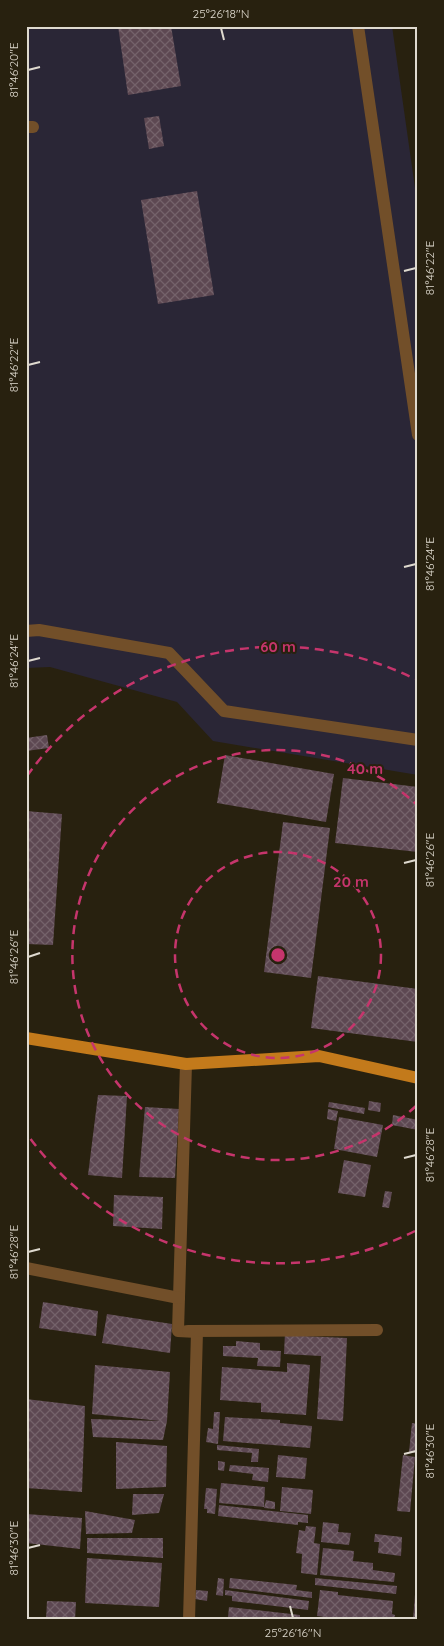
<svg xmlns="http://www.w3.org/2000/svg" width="444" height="1646" font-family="Quicksand,sans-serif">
<defs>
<pattern id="building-cross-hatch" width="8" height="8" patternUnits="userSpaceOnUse" patternTransform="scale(1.25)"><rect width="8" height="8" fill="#5d4852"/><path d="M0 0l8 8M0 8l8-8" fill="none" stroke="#74626a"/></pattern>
</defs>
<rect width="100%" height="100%" fill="#28210f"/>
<polygon fill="#2a2636" points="26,26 392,26 418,209 418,775 213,741 177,702 50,667 26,668"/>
<g fill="url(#building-cross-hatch)">
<polygon points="118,26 171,26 181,86 128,95"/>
<polygon points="159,116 164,146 149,149 144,118"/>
<polygon points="197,191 214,295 158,304 141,200"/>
<polygon points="47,735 49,748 26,751 26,738"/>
<polygon points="225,755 334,774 326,822 217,803"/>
<polygon points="343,778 418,787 418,852 335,843"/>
<polygon points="26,811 62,814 53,945 26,944"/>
<polygon points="283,822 330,828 311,978 264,972"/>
<polygon points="318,976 418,989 418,1042 311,1028"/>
<polygon points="98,1095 127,1096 122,1178 88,1175"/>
<polygon points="369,1101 381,1103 380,1112 368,1110"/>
<polygon points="329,1102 365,1108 364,1114 328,1107"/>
<polygon points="145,1107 179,1109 175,1178 139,1177"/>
<polygon points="328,1109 338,1111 336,1121 327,1119"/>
<polygon points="393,1115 418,1120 418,1130 392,1125"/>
<polygon points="339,1117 383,1125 377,1157 334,1149"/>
<polygon points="344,1160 371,1165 365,1197 338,1193"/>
<polygon points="385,1191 392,1192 389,1208 382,1207"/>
<polygon points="114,1195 163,1197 162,1229 113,1226"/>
<polygon points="43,1302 98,1311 96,1336 39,1328"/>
<polygon points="107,1314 172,1324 170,1353 102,1343"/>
<polygon points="285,1332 302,1336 347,1338 343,1421 317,1419 321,1356 284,1354"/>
<polygon points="236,1341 260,1343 260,1350 281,1351 280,1367 257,1366 258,1358 223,1356 223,1346 236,1346"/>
<polygon points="287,1363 310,1365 306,1415 261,1412 261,1403 220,1400 222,1367 287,1372"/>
<polygon points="95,1365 170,1372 167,1421 163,1440 93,1437 91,1419 161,1421 92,1414"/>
<polygon points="26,1399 85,1406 82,1492 26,1488"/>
<polygon points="214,1412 220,1412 218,1444 206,1442 208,1428 213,1429"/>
<polygon points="225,1417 280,1420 280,1423 312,1426 310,1448 223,1441"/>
<polygon points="412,1423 418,1424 418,1453 409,1452"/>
<polygon points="116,1442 167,1446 166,1487 116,1489"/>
<polygon points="217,1445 259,1449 258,1462 251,1462 252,1453 217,1450"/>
<polygon points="278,1455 307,1458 305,1479 276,1477"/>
<polygon points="403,1455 415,1457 410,1512 397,1511"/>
<polygon points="218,1461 225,1462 224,1471 218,1470"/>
<polygon points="230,1465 269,1468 268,1482 252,1480 253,1474 229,1471"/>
<polygon points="221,1483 265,1487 264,1507 219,1503"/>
<polygon points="282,1487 313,1490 311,1514 280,1511"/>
<polygon points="206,1488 217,1489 215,1514 207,1513 207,1509 204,1509"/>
<polygon points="133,1494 164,1494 159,1513 132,1515"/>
<polygon points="266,1500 275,1502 275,1509 264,1508"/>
<polygon points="219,1505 308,1515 308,1523 298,1522 298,1525 218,1516"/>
<polygon points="85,1511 135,1520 132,1533 86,1534"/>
<polygon points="26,1514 82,1518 80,1549 26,1543"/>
<polygon points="323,1522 339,1524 338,1532 351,1533 349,1545 321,1542"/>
<polygon points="306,1526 316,1527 314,1543 320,1544 317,1575 301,1573 302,1554 296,1553 299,1530 305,1531"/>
<polygon points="375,1534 402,1537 401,1556 378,1553 379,1542 374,1542"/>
<polygon points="87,1538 163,1538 163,1558 87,1553"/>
<polygon points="323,1548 354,1551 353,1561 373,1563 373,1570 395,1573 394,1582 320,1575"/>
<polygon points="87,1558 162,1563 159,1607 85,1603"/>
<polygon points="218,1578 224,1579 223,1596 216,1595"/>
<polygon points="230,1578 297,1585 296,1590 312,1592 312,1598 229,1588"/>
<polygon points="315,1578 397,1586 396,1594 315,1585"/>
<polygon points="416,1582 418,1582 418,1620 413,1620"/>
<polygon points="196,1590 208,1591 207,1601 195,1599"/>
<polygon points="225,1590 309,1601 308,1610 232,1601 232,1596 225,1595"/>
<polygon points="320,1590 338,1592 338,1595 393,1601 392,1614 395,1615 394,1620 346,1620 317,1616"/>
<polygon points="47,1601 76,1602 75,1620 46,1620"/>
<polygon points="229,1607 300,1615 300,1620 254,1620 228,1617"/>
</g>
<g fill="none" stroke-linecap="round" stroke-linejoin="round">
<g stroke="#724f29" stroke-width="12">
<polyline points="358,26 418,435"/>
<polyline points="26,127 33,127"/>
<polyline points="26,631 39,630 169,653 224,711 418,740"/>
<polyline points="186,1064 178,1331 197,1332 189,1620"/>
<polyline points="26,1268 179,1298"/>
<polyline points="188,1331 377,1330"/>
</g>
<polyline stroke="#c37a1b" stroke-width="12" points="26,1038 186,1064 319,1056 418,1078"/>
</g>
<path fill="none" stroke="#dfdacf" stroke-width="2" d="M 221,28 L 224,40M 28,70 L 40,67M 404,271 L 416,268M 28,365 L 40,362M 404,567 L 416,564M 28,661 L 40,658M 404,863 L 416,860M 28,957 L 40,953M 404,1158 L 416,1155M 28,1252 L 40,1249M 404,1454 L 416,1451M 28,1548 L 40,1545M 290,1606 L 293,1618"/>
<g fill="none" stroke="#c6356c" stroke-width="2.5" stroke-dasharray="9 6">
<circle cx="278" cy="955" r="103"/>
<path d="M416 1106A205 205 0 1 1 416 804"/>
<path d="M415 1231A308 308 0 0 1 27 1134M27 776A308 308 0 0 1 415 679"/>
</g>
<circle cx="278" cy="955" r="8" fill="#c6356c" stroke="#28210f" stroke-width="2.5"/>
<g font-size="15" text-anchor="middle" font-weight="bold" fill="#c6356c" stroke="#28210f" stroke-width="4" stroke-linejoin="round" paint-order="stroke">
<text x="278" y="652">60 m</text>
<text x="365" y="774">40 m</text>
<text x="351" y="887">20 m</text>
</g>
<rect width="444" height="1646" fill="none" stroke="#28210f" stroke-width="55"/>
<rect x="28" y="28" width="388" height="1590" fill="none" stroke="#dfdacf" stroke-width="2"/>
<g font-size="12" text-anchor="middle" fill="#dfdacf">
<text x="221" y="18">25°26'18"N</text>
<text transform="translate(14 70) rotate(-90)" y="4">81°46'20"E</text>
<text transform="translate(430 268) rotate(-90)" y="4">81°46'22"E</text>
<text transform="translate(14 365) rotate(-90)" y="4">81°46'22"E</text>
<text transform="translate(430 564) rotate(-90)" y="4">81°46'24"E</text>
<text transform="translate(14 661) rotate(-90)" y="4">81°46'24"E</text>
<text transform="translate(430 860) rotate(-90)" y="4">81°46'26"E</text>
<text transform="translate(14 957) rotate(-90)" y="4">81°46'26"E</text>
<text transform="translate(430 1155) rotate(-90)" y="4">81°46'28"E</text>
<text transform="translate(14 1252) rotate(-90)" y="4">81°46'28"E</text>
<text transform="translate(430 1451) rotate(-90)" y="4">81°46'30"E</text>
<text transform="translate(14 1548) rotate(-90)" y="4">81°46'30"E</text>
<text x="293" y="1637">25°26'16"N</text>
</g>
</svg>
